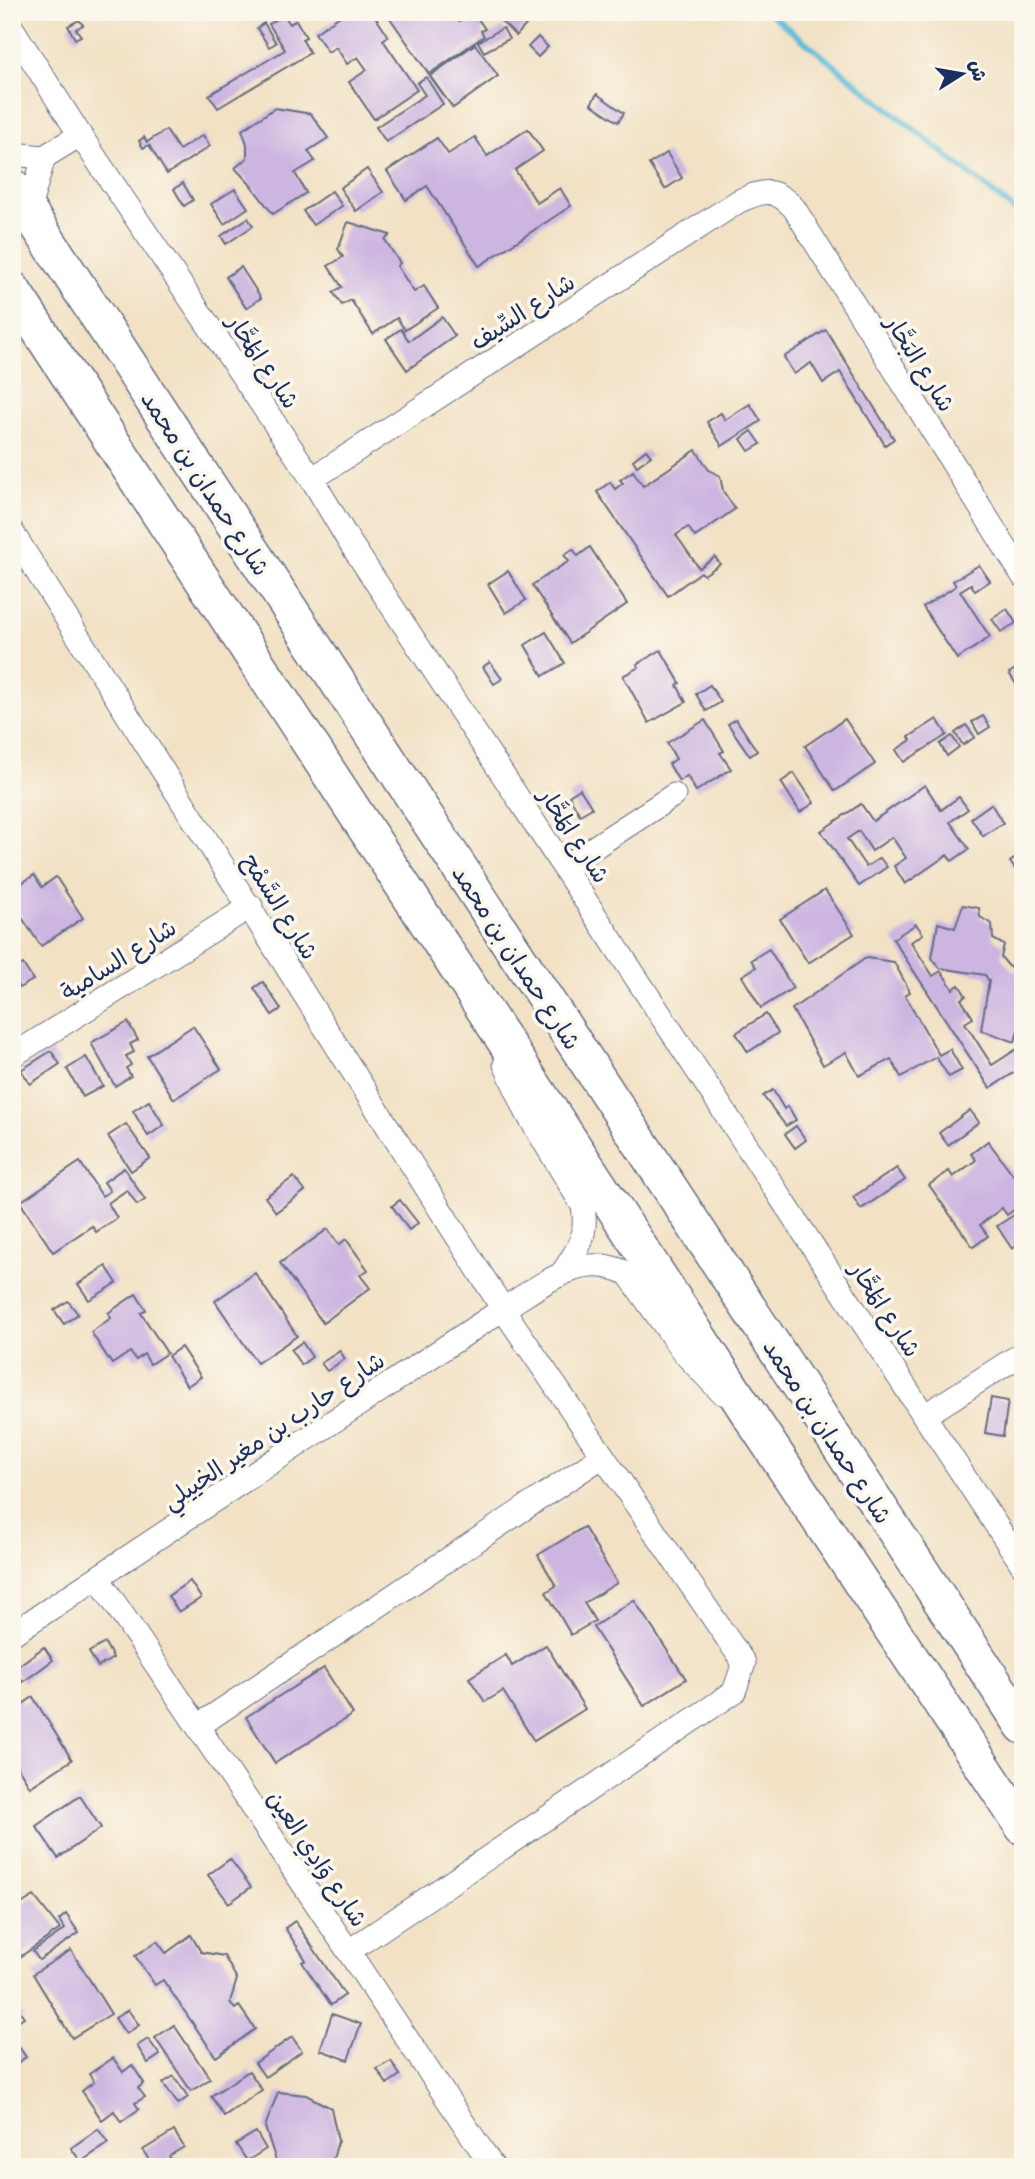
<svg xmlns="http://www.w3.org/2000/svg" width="1035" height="2179" font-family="Delius,'Playpen Sans Arabic',sans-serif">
<rect width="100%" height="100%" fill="#fbf7ec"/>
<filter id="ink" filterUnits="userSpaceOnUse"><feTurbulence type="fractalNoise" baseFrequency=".0143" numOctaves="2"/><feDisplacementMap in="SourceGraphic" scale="14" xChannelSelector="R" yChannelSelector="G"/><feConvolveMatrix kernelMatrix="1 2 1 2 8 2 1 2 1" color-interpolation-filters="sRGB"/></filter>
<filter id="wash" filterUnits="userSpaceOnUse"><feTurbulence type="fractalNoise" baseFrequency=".00686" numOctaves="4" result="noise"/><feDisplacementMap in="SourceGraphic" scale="28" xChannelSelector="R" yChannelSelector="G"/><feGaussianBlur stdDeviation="1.57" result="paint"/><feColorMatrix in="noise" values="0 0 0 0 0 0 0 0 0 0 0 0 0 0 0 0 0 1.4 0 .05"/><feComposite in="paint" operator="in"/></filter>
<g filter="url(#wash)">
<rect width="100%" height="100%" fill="#f2e1c4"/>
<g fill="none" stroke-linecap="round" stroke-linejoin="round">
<polyline stroke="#5abad8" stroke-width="6" points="768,12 1023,217"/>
</g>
<g id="blocks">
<g fill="#ccb5e1">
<polygon points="346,12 372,12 388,36 383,40 417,90 374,119 349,82 367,70 358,57 347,64 336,47 328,52 315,33"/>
<polygon points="398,12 453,12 459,21 473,12 485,29 481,31 484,36 429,74 390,18"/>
<polygon points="492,12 513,12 526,25 516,36"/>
<polygon points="284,15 290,24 296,20 306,37 302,39 310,53 218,108 209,95 285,50 269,24"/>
<polygon points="79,20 83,25 76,29 81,36 75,39 68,26"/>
<polygon points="264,23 276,43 269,47 257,28"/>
<polygon points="503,28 509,39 484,52 478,42"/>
<polygon points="538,37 548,47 538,57 528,47"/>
<polygon points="475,44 498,76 453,108 430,76"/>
<polygon points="426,77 443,104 386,142 376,127 425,95 417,83"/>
<polygon points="597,94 624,113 618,122 591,104"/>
<polygon points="275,108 311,114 328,138 308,151 315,161 295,173 306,193 273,214 249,183 235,168 247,158 247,144 242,130"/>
<polygon points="528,129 543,151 515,170 537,203 560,188 571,206 479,266 427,186 406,200 387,171 437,138 448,154 475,137 487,156"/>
<polygon points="166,130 179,150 203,135 210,146 167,174 149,145 143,148 139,141 144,137 147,142"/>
<polygon points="667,153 682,178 665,189 649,164"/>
<polygon points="367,169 383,192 356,211 340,188"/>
<polygon points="183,183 193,200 184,206 174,189"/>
<polygon points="235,189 248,208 224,224 211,204"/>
<polygon points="332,191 342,206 313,225 303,211"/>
<polygon points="248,218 253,226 226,244 221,236"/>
<polygon points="348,222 390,235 385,240 400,263 397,266 414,292 424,286 438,308 405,330 397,318 373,334 351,300 342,305 333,292 342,287 328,266 343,257 338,249"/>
<polygon points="241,267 261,298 246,308 226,277"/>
<polygon points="442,317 455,336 407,370 386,339 401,329 409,341"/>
<polygon points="826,330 894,439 885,445 840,372 823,383 811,363 794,374 784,357"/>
<polygon points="750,404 761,421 722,446 707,422 721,413 725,420"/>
<polygon points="752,431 761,444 749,451 741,439"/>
<polygon points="646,450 651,456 637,466 633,460"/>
<polygon points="696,450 709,470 720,476 723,491 735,509 695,537 688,527 676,535 699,568 715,557 720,564 704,575 701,572 668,596 597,492 610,482 615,489 623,483 620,480 633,471 643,486"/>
<polygon points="590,547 627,604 570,643 532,585 569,561 564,555 573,549 578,556"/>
<polygon points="979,565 990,581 975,591 971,584 960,591 990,637 957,659 923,607 956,586 953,581"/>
<polygon points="508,571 526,600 506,613 488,584"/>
<polygon points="1007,609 1016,623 1001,632 992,619"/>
<polygon points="546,632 565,663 543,676 525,645"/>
<polygon points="661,650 680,683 677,685 686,702 649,723 623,676 639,667 637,664"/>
<polygon points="490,662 502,679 494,684 483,667"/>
<polygon points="1017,668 1023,679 1016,684 1009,673"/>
<polygon points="710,685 721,702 706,711 696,694"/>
<polygon points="983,716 990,727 979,734 972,722"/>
<polygon points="736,719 757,751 750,756 728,724"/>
<polygon points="845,719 875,764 835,791 805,746"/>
<polygon points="937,719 947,735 904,762 896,750 911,740 909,737"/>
<polygon points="705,720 724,751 720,753 731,769 696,791 687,776 679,781 669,764 676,759 667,743"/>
<polygon points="966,725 975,737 963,745 955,733"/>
<polygon points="952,736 959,747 947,756 940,744"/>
<polygon points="794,773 814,803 800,812 781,782"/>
<polygon points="925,785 941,810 959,797 968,809 950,822 969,849 952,861 947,855 905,884 894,866 906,858 892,837 872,851 859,831 847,839 866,867 880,858 887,867 859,886 821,831 861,804 873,821"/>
<polygon points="580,789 592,808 580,815 569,796"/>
<polygon points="991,804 1003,823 983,836 971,818"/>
<polygon points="1017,857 1023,865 1023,880 1010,862"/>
<polygon points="34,875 42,887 56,877 83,918 41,946 12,903 12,890"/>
<polygon points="825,890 854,934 808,963 780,919"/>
<polygon points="963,905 979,908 980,917 992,924 993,939 1004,945 1001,957 1011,969 1023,974 1023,1023 1020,1022 1015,1042 981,1030 989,981 985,975 940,968 932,958 938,923 955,928"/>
<polygon points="916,924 923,934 911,942 933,976 941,971 953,989 959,985 966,996 961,999 973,1018 965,1023 992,1065 1023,1045 1023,1067 990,1088 893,939"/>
<polygon points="769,949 793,988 761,1008 742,976 756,967 751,960"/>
<polygon points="866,958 894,962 910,992 905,995 939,1055 950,1049 962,1070 949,1077 936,1057 901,1077 891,1059 859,1076 846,1052 823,1065 792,1009"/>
<polygon points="23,964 33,980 19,988 12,976 12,970"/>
<polygon points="263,982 281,1009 272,1015 254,988"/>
<polygon points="766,1014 778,1033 748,1052 736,1033"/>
<polygon points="128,1022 138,1040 130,1044 134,1052 126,1056 131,1065 126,1068 131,1076 115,1086 91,1043"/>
<polygon points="193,1026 221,1069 174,1099 147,1056"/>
<polygon points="51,1051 60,1064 30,1084 21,1070"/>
<polygon points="86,1057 103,1086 83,1097 67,1069"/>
<polygon points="773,1090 784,1109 788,1106 796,1120 786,1126 763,1096"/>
<polygon points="149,1101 164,1125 148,1136 133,1111"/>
<polygon points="970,1110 979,1122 948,1145 939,1133"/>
<polygon points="126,1124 150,1158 131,1171 108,1136"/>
<polygon points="796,1126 806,1140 795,1148 785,1134"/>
<polygon points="988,1141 1023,1188 1023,1203 1007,1215 1002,1208 980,1225 988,1236 973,1247 929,1185 949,1171 953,1177 976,1160 971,1154"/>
<polygon points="80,1162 102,1196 110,1191 104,1182 124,1168 145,1200 137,1205 127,1190 108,1203 117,1218 96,1232 92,1226 53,1252 20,1202"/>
<polygon points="897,1168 905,1180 861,1209 853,1197"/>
<polygon points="294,1177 305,1191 276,1212 265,1197"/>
<polygon points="400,1200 418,1223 409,1230 392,1206"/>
<polygon points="1023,1209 1023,1242 1012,1249 997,1226"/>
<polygon points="328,1229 339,1245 346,1239 368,1270 360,1275 370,1288 323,1323 280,1263"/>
<polygon points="106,1266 117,1283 89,1300 78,1284"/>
<polygon points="255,1273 297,1336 257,1363 215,1301"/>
<polygon points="136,1294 146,1310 141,1313 167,1353 150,1364 144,1354 136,1360 130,1352 112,1364 91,1332 111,1318 108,1313"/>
<polygon points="68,1301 78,1314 64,1324 54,1310"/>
<polygon points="302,1342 312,1357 301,1365 291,1350"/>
<polygon points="181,1347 201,1377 187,1386 168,1356"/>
<polygon points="340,1351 345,1359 327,1371 321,1363"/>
<polygon points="991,1398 1008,1401 1003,1436 985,1433"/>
<polygon points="584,1527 617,1583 584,1603 595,1621 571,1635 546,1592 556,1586 538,1555"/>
<polygon points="190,1581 201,1598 179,1612 168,1596"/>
<polygon points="634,1600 686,1679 644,1706 593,1627"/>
<polygon points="105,1643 113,1658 98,1667 89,1652"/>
<polygon points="546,1645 585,1709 534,1741 503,1691 485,1702 469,1678 506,1655 512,1666"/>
<polygon points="44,1647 53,1660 23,1682 14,1669"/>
<polygon points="324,1668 353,1714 275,1763 246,1717"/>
<polygon points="18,1697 23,1704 33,1697 72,1760 30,1787 12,1758 12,1700"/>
<polygon points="80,1796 101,1828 58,1858 36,1826"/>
<polygon points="230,1859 251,1887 229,1903 208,1875"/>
<polygon points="34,1896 60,1929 14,1961 12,1958 12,1897 18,1906"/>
<polygon points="66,1914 79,1933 39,1960 33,1951 65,1929 59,1920"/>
<polygon points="295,1921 345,1995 331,2005 302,1962 306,1960 285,1928"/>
<polygon points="191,1935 201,1952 224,1956 237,1979 230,2002 235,2009 239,2006 255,2029 216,2057 163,1980 155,1985 135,1956 157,1941 166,1953"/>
<polygon points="71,1950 111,2014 72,2038 33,1974"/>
<polygon points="14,2003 24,2017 12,2025 12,2005"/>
<polygon points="128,2010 139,2025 126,2034 115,2018"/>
<polygon points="332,2014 361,2024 348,2060 320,2050"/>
<polygon points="174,2025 210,2079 191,2091 155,2038"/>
<polygon points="12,2037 26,2057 12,2067"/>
<polygon points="292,2037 302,2051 265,2077 255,2063"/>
<polygon points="148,2039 160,2055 148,2063 137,2046"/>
<polygon points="113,2058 123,2072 132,2065 144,2083 138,2088 145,2097 135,2103 139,2109 121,2122 114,2111 102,2120 82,2091 94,2082 89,2074"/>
<polygon points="391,2061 400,2075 387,2084 377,2069"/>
<polygon points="249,2071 262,2090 224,2116 211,2096"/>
<polygon points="174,2076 188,2097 178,2104 163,2083"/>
<polygon points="278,2092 306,2095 331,2108 338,2141 331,2167 283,2167 277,2164 265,2127"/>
<polygon points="98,2129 108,2143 81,2162 71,2148"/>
<polygon points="174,2131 184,2147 169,2156 176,2167 153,2167 143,2150"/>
<polygon points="256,2132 266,2149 247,2161 236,2144"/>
</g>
</g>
</g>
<g filter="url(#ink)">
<use href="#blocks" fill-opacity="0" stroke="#666d82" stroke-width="2"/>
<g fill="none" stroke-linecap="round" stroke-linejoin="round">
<g stroke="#666d82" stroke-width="25">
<g id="minor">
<polyline points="12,28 80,135 312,479 347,538 1023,1566"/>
<polyline points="12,154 44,157 80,135"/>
<polyline points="28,212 44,157"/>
<path d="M 312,479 L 739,201 C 764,190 774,187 794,208 L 1023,576"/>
<polyline points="12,532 503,1309 744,1663 734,1692 349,1951"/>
<polyline points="564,867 674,795"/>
<polyline points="12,1056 251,906"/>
<path d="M 505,1064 L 527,1113 L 583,1206 C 588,1236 579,1248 563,1272"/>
<polyline points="924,1416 1023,1353"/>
<polyline points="98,1578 493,2167"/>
<path d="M 12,1634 L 503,1309 C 541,1286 583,1249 628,1274 L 684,1353 L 722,1393"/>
<polyline points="198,1726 603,1456"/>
</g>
</g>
<g stroke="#666d82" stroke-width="38">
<g id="primary">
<polyline points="12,186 1023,1726"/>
<polyline points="12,289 749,1414 1023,1827"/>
</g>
</g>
<use href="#minor" stroke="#fff" stroke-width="23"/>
<use href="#primary" stroke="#fff" stroke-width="35"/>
</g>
</g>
<g text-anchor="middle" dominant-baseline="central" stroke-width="7" stroke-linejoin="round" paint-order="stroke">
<g font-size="24" fill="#1b2f5e" stroke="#fbf7ec">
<text transform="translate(522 311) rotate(-33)">شارع السِّيف</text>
<text transform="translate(264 361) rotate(56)">شارع المَحَّار</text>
<text transform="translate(921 363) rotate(58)">شارع البَحَّار</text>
<text transform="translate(206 483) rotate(57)">شارع حمدان بن محمد</text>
<text transform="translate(575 835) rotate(57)">شارع المَحَّار</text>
<text transform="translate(281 906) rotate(58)">شارع السَّمْح</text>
<text transform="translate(517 957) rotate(57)">شارع حمدان بن محمد</text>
<text transform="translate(118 959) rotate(-32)">شارع السامية</text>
<text transform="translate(886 1309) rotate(57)">شارع المَحَّار</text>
<text transform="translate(273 1430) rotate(-34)">شارع حارب بن مغير الخييلي</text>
<text transform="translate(828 1431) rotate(57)">شارع حمدان بن محمد</text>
<text transform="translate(318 1858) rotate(56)">شارع وَادِي العين</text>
</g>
</g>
<rect width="1035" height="2179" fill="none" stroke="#fbf7ec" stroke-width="42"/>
<g transform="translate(962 74) rotate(79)" stroke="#fbf7ec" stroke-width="5" paint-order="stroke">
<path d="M0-5L12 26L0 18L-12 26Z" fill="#1b2f5e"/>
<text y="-10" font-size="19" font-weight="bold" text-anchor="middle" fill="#1b2f5e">ش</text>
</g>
</svg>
